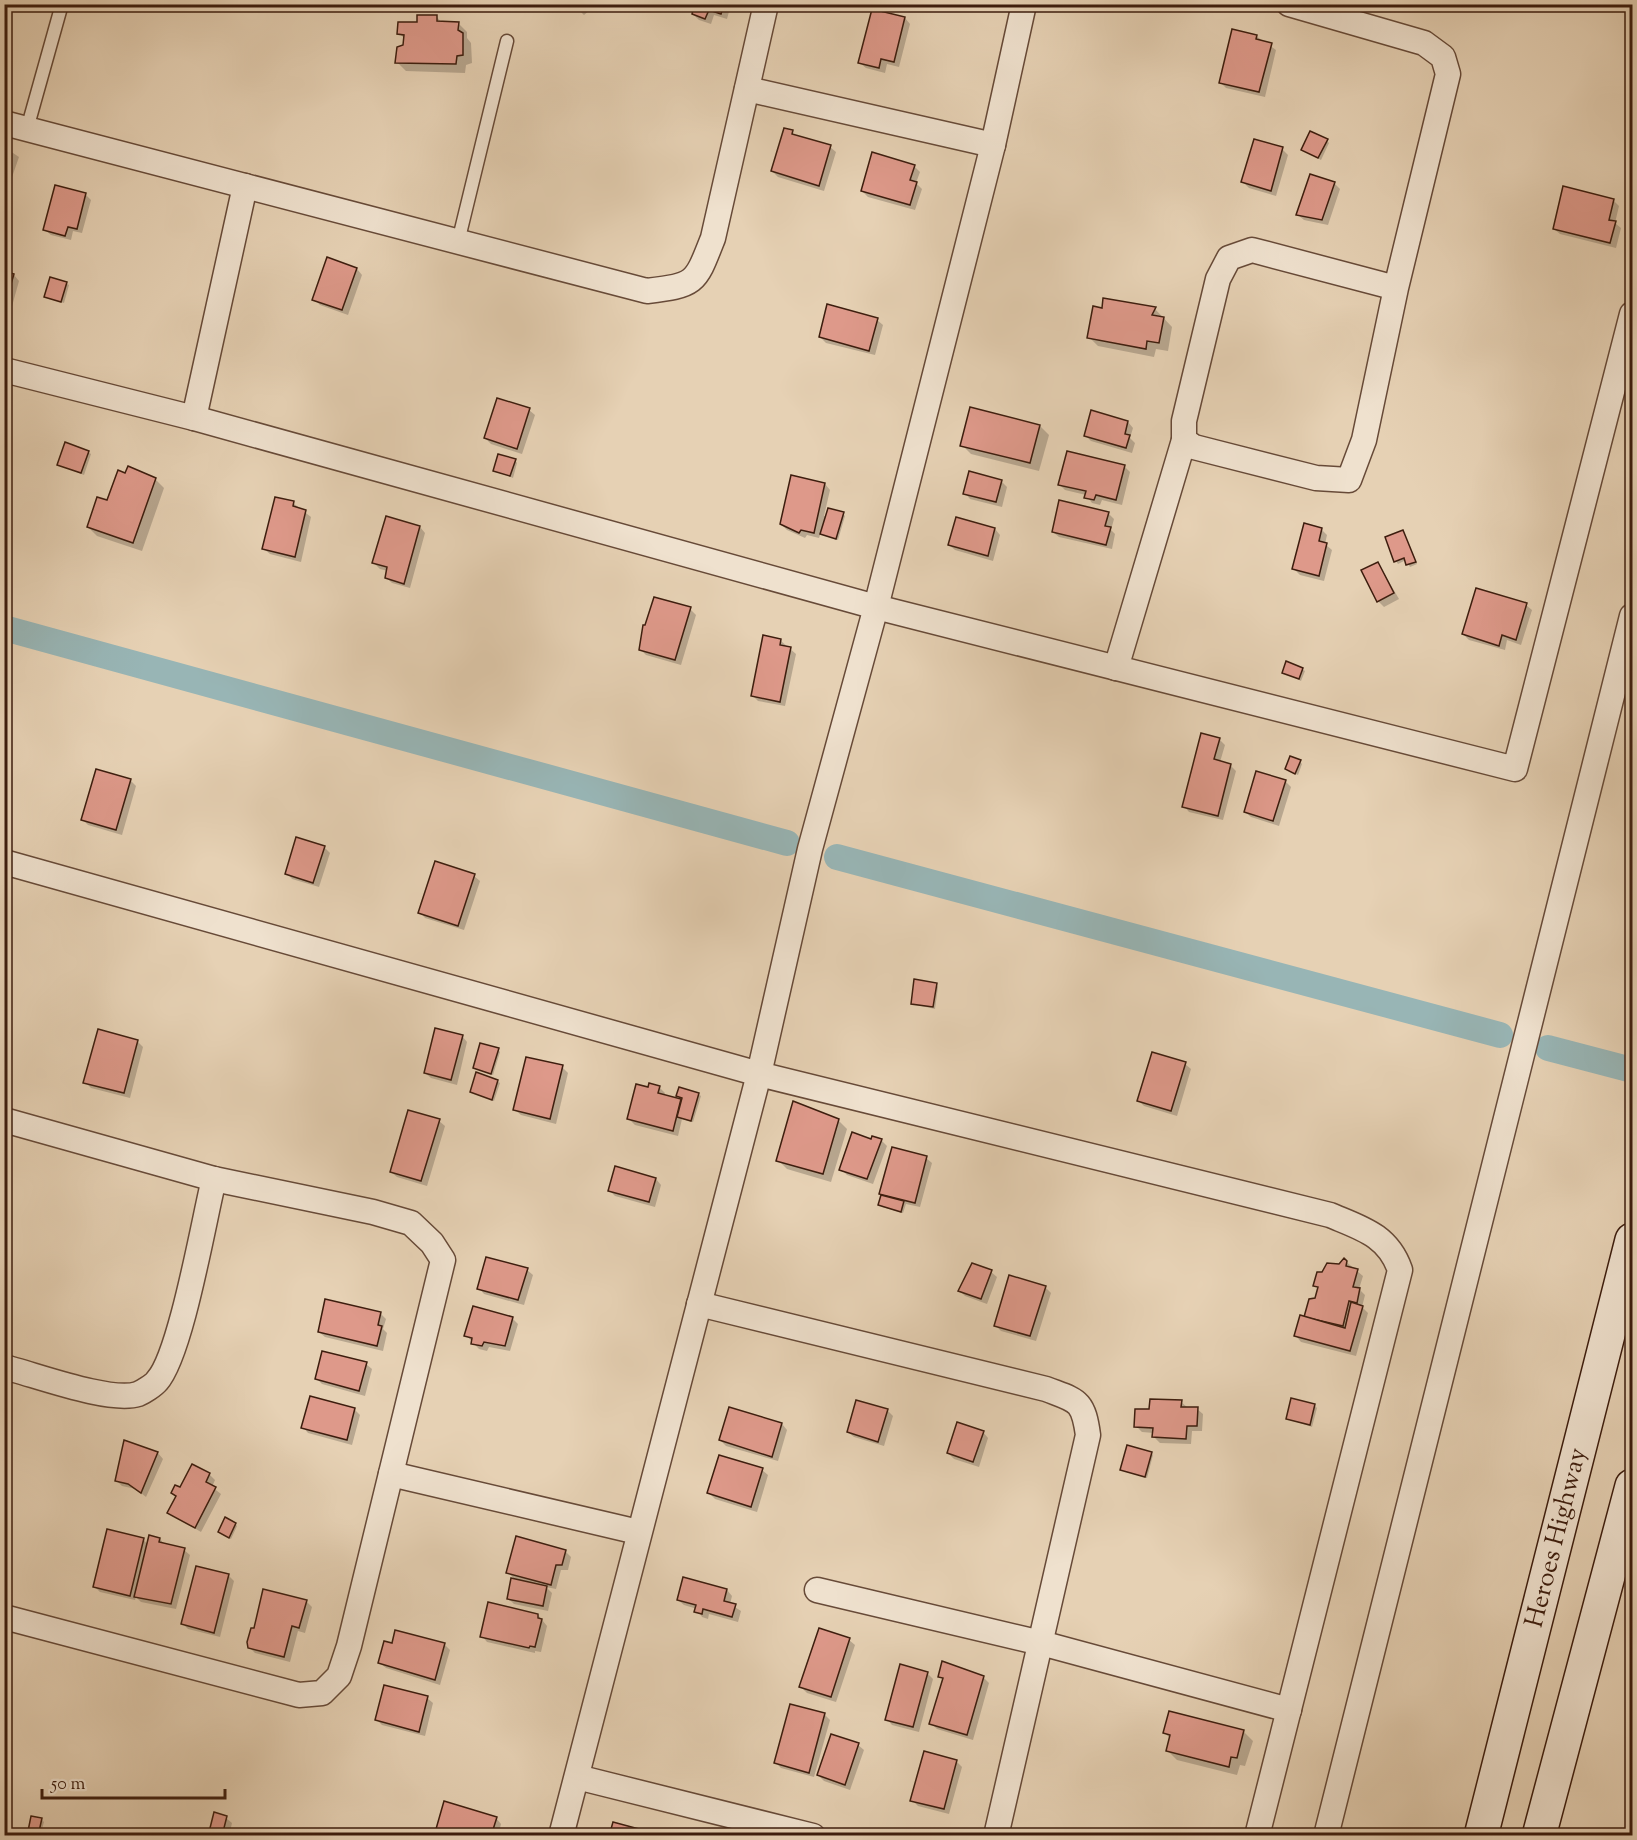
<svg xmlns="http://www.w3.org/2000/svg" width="1637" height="1840" font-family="'Sorts Mill Goudy',serif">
<rect width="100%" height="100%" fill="#e6d1b4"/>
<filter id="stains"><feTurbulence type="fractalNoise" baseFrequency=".00333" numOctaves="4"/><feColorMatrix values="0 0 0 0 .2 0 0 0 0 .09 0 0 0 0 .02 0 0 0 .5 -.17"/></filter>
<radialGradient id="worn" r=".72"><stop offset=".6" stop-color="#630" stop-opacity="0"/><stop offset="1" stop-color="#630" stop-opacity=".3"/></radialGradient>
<g fill="#0003">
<polygon points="564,4 597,4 584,15 575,6 569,9"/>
<polygon points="670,4 731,4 727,19 714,15 711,24 699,20 693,14 695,9"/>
<polygon points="436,16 442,23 459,24 467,32 467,38 471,43 472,63 466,65 465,73 406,71 397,62 405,39 399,33"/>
<polygon points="905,18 910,24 899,67 887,64 885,73 866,68 860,63"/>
<polygon points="1256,36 1276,50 1265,97 1226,88 1220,82"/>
<polygon points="785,129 798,137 830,147 836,152 824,191 778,177 772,171"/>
<polygon points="1327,141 1329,143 1321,160 1303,150"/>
<polygon points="4,147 19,157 4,200"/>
<polygon points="1282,149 1288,155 1276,196 1249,188 1243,182"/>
<polygon points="914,166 920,172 916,183 922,189 915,210 868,197 862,191"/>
<polygon points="1334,183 1340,189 1328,225 1304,220 1298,215"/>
<polygon points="85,194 91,200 82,233 73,231 71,240 51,235 45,230"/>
<polygon points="1613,200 1619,206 1615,223 1621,228 1616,248 1560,234 1554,229"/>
<polygon points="357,269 362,275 348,315 320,305 314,299"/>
<polygon points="4,273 14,275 19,281 9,317 4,316"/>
<polygon points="66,283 69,285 64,303 46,296"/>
<polygon points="1104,299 1155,309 1172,327 1168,351 1156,349 1154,357 1098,346 1089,337 1103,309"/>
<polygon points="877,320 883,325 875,355 826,343 820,337"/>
<polygon points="529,410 535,415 522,454 491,444 485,438"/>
<polygon points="1128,422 1133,428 1130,438 1135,443 1132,453 1091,441 1085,435"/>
<polygon points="1040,426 1049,435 1039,471 971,454 962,445"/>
<polygon points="88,452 91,454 84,475 59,465"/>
<polygon points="515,460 517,463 513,478 495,470"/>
<polygon points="1124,466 1130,472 1122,505 1102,500 1100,505 1092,503 1086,495 1065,490 1059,484"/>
<polygon points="155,479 164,488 142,551 97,536 88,527 108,502"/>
<polygon points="1001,481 1007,487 1002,507 970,499 965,493"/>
<polygon points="825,484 830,490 824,516 843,514 845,516 838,540 821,532 819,538 807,535 805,538 787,530 781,524"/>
<polygon points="293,503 311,517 301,562 270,554 264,549"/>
<polygon points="1108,513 1114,519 1111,530 1115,534 1112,549 1059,537 1053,532"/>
<polygon points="420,527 425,533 410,588 392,583 386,577 388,571 380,569 374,563"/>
<polygon points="995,529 1000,535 993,561 955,550 949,545"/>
<polygon points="1321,529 1327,535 1325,544 1332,550 1324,581 1300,575 1294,569"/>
<polygon points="1403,532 1417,564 1410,567 1406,560 1398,564 1396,561"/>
<polygon points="1378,563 1399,599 1384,607 1378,601"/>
<polygon points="1526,605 1532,610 1521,645 1507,640 1505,650 1469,640 1463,634"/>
<polygon points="690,609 696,615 681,665 646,655 640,649"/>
<polygon points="781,641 796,654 785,706 758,701 752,695"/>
<polygon points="1302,669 1305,671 1301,681 1283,672"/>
<polygon points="1219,739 1225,745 1220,762 1230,765 1236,771 1223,820 1189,812 1184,806"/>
<polygon points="1300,762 1302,764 1298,775 1286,769"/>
<polygon points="130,780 136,786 122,835 88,825 83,820"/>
<polygon points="1285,781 1291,787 1279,826 1251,817 1245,812"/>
<polygon points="324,847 330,853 319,887 292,879 287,873"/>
<polygon points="474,876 480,881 464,930 425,918 420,912"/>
<polygon points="936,984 938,987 935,1009 912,1004"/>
<polygon points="462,1036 467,1042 457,1085 431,1078 425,1073"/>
<polygon points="137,1041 143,1047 130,1098 91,1088 85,1082"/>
<polygon points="498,1050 500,1052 493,1075 474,1068"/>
<polygon points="1185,1064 1191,1069 1177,1116 1144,1106 1139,1101"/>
<polygon points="562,1067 568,1073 556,1124 521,1115 515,1110"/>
<polygon points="497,1081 500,1083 494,1101 472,1092"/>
<polygon points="638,1085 660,1088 665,1093 664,1097 683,1101 678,1096 698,1094 701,1096 693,1122 682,1119 678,1136 635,1125 629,1119"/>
<polygon points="838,1120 847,1129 831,1182 787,1169 778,1160"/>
<polygon points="439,1121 445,1126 427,1186 397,1177 391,1172"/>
<polygon points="881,1140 887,1146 873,1184 847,1175 841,1169 872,1141"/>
<polygon points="926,1158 932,1163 920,1207 906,1204 903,1213 882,1207 880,1205 883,1195"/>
<polygon points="656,1179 661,1185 655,1207 615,1196 609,1190"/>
<polygon points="1344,1260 1363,1276 1359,1289 1365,1295 1362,1307 1368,1313 1356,1356 1301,1342 1296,1336 1316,1299 1319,1289 1315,1285"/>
<polygon points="527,1270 533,1275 524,1305 484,1294 479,1288"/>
<polygon points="991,1272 997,1277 987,1304 965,1296 959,1290"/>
<polygon points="1045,1287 1051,1293 1036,1341 1001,1331 995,1325"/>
<polygon points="380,1313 386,1319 383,1329 387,1333 383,1351 325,1337 319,1332"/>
<polygon points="512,1318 518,1324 510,1351 489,1347 487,1351 479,1349 466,1335"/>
<polygon points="366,1364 372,1369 365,1396 322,1384 317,1379"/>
<polygon points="311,1398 355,1410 360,1415 352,1445 308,1433 303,1427"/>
<polygon points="1181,1402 1187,1407 1197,1409 1203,1414 1202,1431 1192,1431 1191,1444 1160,1443 1154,1437 1154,1433 1142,1432 1136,1426 1151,1411"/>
<polygon points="1315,1406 1317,1408 1312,1427 1288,1419"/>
<polygon points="730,1408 782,1424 787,1430 778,1461 726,1446 720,1440"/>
<polygon points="887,1410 893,1416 884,1446 854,1437 848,1432"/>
<polygon points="983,1432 988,1438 979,1467 954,1459 948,1453"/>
<polygon points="158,1453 163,1459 146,1497 136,1489 122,1486 116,1480"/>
<polygon points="1151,1453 1153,1455 1147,1478 1122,1469"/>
<polygon points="762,1470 768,1475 757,1512 715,1499 709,1493"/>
<polygon points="209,1474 215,1480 212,1487 221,1494 201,1532 169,1513 177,1498 172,1493"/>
<polygon points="235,1524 237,1526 231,1539 219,1532"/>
<polygon points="143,1539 148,1545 160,1539 165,1545 184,1550 190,1555 176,1609 141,1602 136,1597 135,1600 100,1592 95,1587"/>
<polygon points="566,1552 571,1557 568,1570 561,1570 556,1589 546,1587 552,1593 548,1611 514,1604 508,1598 516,1581 508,1572"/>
<polygon points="229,1576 234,1581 220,1637 188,1629 182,1623"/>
<polygon points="727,1590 732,1596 730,1604 741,1611 738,1622 709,1614 708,1619 702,1617 697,1609 684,1605 678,1600"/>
<polygon points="306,1601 312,1607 305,1633 298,1631 290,1662 255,1653 249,1647"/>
<polygon points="538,1615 547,1626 541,1652 535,1651 535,1653 487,1642 482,1636"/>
<polygon points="849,1640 855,1645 836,1702 807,1693 801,1687"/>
<polygon points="444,1644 450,1650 440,1685 386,1668 380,1663 393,1645"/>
<polygon points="927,1673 933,1679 919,1732 892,1725 887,1719"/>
<polygon points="939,1676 983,1677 989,1683 973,1740 937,1729 931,1723 944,1680"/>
<polygon points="427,1698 433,1703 425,1736 382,1725 377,1720"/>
<polygon points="791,1705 825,1715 830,1720 814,1777 781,1768 775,1762"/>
<polygon points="1170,1713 1244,1732 1253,1741 1245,1766 1240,1765 1237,1775 1177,1760 1168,1751 1171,1739 1165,1733"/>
<polygon points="858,1745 864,1750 850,1790 824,1781 818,1775"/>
<polygon points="956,1761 962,1767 949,1814 918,1806 912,1800"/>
<polygon points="226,1818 232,1823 229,1836 210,1836"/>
<polygon points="496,1818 501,1824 498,1836 435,1836"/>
<polygon points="41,1819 44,1822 40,1836 28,1836"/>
</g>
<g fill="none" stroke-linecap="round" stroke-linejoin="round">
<g stroke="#98b5b5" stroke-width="26">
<polyline points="4,628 787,843"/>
<polyline points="837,857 1500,1035"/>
<polyline points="1548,1048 1632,1070"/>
</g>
</g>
<g fill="#de998a" stroke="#3d1d0e" stroke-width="1.5">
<polygon points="572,4 584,4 577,10"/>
<polygon points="691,4 724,4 721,14 709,10 705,19 692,14 694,5"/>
<polygon points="872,9 905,17 894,62 881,59 879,68 858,63"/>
<polygon points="417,15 437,15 437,21 459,22 458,30 463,33 463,55 457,56 456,64 395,63 397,47 403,45 404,35 397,34 398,22 417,22"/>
<polygon points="1232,29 1257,35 1256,39 1272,43 1259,92 1219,83"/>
<polygon points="784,128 793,130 792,134 831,145 819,186 771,171"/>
<polygon points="1310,131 1328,139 1318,158 1301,150"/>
<polygon points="1254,139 1283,147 1271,191 1241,182"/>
<polygon points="4,145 11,147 4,165"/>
<polygon points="872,152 915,165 910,180 917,182 910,205 861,191"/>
<polygon points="1310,174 1335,182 1322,220 1296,215"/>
<polygon points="55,185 86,193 77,229 68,227 65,236 43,230"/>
<polygon points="1563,186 1614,199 1609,220 1616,221 1610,243 1553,229"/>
<polygon points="327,257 357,268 342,310 312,300"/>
<polygon points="4,271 14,274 4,307"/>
<polygon points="50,277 67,282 61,302 44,297"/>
<polygon points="1103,298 1156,307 1152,315 1164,317 1159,343 1147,341 1146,349 1087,338 1093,306 1102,308"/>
<polygon points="827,304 878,318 869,351 819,337"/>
<polygon points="497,398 530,408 517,449 484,438"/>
<polygon points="970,407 1040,425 1030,463 960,446"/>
<polygon points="1091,410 1128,421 1125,434 1130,435 1126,448 1084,436"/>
<polygon points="65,442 89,451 81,473 57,465"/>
<polygon points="1067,451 1125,465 1116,500 1096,495 1094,500 1084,498 1086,491 1058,485"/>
<polygon points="498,454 516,459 510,476 493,471"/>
<polygon points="128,466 156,478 133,543 87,527 97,497 107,500 118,470 125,473"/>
<polygon points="969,471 1002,480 996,502 963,494"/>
<polygon points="791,475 825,483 814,533 801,530 799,533 780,524"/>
<polygon points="275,497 294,501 293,506 306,510 295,557 262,549"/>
<polygon points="1059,500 1109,512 1105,526 1111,527 1106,545 1052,532"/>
<polygon points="828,508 844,512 836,539 820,534"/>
<polygon points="386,516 420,526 404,584 385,578 387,567 372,563"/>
<polygon points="956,517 995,528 988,556 948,545"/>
<polygon points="1304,523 1322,528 1319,541 1327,543 1319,576 1292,569"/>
<polygon points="1403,530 1416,562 1406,565 1404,558 1394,562 1385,537"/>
<polygon points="1378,562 1394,593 1377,602 1361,570"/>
<polygon points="1476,588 1527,603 1516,640 1502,635 1499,646 1462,634"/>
<polygon points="654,597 691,607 675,660 639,650 643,625 645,625"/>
<polygon points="763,635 781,639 780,645 791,647 780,702 751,696"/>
<polygon points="1286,661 1303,668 1299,679 1282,673"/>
<polygon points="1201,733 1220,738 1214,759 1231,764 1218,816 1182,807"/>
<polygon points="1290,756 1301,760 1295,774 1285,769"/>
<polygon points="96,769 131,779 116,830 81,820"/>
<polygon points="1256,771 1286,780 1273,821 1244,812"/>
<polygon points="296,837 325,846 313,883 285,874"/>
<polygon points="435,861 475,874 458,926 418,913"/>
<polygon points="914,979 937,983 933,1007 911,1004"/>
<polygon points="435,1028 463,1035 451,1080 424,1073"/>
<polygon points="98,1029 138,1040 124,1093 83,1083"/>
<polygon points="480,1043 499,1048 491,1074 473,1068"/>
<polygon points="1152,1052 1186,1062 1171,1111 1137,1101"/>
<polygon points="526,1057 563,1065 550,1119 513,1110"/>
<polygon points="476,1072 498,1080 492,1100 470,1092"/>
<polygon points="649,1083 660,1086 658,1093 681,1099 673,1131 627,1119 636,1084 648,1087"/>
<polygon points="679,1087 699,1093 691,1121 677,1117 682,1098 676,1096"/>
<polygon points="793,1101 839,1119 823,1174 776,1161"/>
<polygon points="408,1110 440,1119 421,1181 390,1172"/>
<polygon points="852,1132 871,1139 872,1136 882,1139 867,1179 839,1170"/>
<polygon points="892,1147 927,1156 915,1203 879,1194"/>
<polygon points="615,1166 656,1178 649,1202 608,1191"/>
<polygon points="881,1195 904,1201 901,1212 878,1205"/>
<polygon points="486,1257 528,1268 518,1300 477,1289"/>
<polygon points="1344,1258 1347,1261 1346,1266 1358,1269 1353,1287 1360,1288 1357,1303 1349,1301 1343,1326 1304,1317 1309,1299 1315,1298 1318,1287 1313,1286 1317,1272 1322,1272 1327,1263 1339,1264"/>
<polygon points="972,1263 992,1270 981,1299 958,1291"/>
<polygon points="1009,1275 1046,1286 1030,1336 994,1326"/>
<polygon points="325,1299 381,1312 378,1325 382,1326 377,1346 318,1332"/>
<polygon points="1351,1302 1363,1306 1350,1351 1294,1336 1300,1315 1345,1328"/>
<polygon points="473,1306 513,1317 505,1346 484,1342 482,1346 471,1344 472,1338 464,1336"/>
<polygon points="322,1351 367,1362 359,1391 315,1379"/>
<polygon points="310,1396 355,1408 347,1440 301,1428"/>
<polygon points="1291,1398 1315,1404 1310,1425 1286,1419"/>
<polygon points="1150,1399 1182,1400 1181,1407 1198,1407 1197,1426 1187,1426 1186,1439 1152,1437 1153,1428 1134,1427 1135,1409 1149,1409"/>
<polygon points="856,1400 888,1409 878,1442 847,1432"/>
<polygon points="729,1407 782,1423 772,1457 719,1440"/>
<polygon points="957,1422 984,1431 973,1462 947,1453"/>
<polygon points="124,1440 158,1452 141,1493 128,1484 115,1481"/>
<polygon points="1127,1445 1152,1452 1145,1477 1120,1470"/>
<polygon points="719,1455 763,1468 751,1507 707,1493"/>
<polygon points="192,1464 210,1473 206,1482 216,1487 195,1528 167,1513 176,1496 171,1493 175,1485 180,1487"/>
<polygon points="225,1517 236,1523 229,1538 218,1532"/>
<polygon points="107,1529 144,1538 130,1596 93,1587"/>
<polygon points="149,1535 160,1538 159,1542 185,1548 171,1604 134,1597"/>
<polygon points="516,1536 566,1550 562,1565 556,1565 551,1585 506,1573"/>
<polygon points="196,1566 229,1574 214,1633 181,1624"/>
<polygon points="683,1577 727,1589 724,1601 736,1604 732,1617 703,1609 702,1614 694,1612 696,1605 677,1600"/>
<polygon points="511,1578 547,1586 543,1606 507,1599"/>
<polygon points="263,1589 307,1600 299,1628 292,1626 284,1657 248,1648 247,1642 251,1628 254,1628"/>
<polygon points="488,1602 538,1614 538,1618 542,1619 535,1647 530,1646 529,1648 480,1637"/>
<polygon points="819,1628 850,1638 831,1697 799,1687"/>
<polygon points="395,1630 445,1643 435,1680 378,1663 384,1641 392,1643"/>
<polygon points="942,1661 984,1676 967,1735 929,1724 943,1678 938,1677"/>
<polygon points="900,1664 928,1672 913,1727 885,1720"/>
<polygon points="384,1685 428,1696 419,1732 375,1720"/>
<polygon points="790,1704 825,1713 809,1773 774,1763"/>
<polygon points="1169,1711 1244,1730 1237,1758 1231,1757 1229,1767 1166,1751 1170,1735 1163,1733"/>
<polygon points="831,1734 859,1743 845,1785 817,1775"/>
<polygon points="924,1751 957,1760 944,1809 910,1801"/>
<polygon points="444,1801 497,1817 491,1836 434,1836"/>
<polygon points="214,1812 227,1816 222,1836 208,1836"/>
<polygon points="31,1816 42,1818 38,1836 27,1836"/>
<polygon points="613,1822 639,1829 637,1833 647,1836 609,1836"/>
</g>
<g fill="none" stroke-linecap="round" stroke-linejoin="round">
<g stroke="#674a38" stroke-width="15">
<g id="lane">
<polyline points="27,129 62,4"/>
<polyline points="458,242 507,41"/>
</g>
</g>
<g stroke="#674a38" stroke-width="27">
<g id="street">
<polyline points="1289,4 1424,43 1443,57 1448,74 1396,288 1364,440 1349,480 1316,478 1194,447 1184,440 1184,421 1218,279 1229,258 1252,250 1396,288"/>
<polyline points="747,89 993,145"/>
<path d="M 4,123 L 647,291 C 696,285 695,284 713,238 L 766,4"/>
<polyline points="4,370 194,418 876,607 1515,769 1632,314"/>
<polyline points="194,418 245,186"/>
<polyline points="1116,668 1184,440"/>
<path d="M 4,862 L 759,1074 L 1330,1215 C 1361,1228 1388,1235 1400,1270 L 1257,1836"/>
<polyline points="4,1120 214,1179 373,1212 411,1223 432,1243 443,1260 349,1646 339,1676 322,1693 299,1695 4,1617"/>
<path d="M 699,1304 L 1046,1389 C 1077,1401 1083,1399 1088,1435 L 996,1836"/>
<path d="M 4,1367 C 36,1375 110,1403 138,1394 C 143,1392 154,1385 157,1381 C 181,1355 204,1219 214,1179"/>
<polyline points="391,1474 638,1532"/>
<polyline points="817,1590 1041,1643 1289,1710"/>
<polyline points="577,1777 813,1836"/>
<polyline points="561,1836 759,1074 810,849 876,607 993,145 1024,4"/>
<polyline points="1326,1836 1632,616"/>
</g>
</g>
<g stroke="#3d1d0e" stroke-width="36">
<g id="secondary">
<polyline points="1481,1836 1632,1240"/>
<polyline points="1539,1836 1632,1486"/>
</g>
</g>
<use href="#lane" stroke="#efe1ce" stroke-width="12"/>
<use href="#street" stroke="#efe1ce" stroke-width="24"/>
<use href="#secondary" stroke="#efe1ce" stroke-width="33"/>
</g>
<g text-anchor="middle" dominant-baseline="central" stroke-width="5" stroke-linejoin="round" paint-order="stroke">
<g font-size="26" fill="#3d1d0e" stroke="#efe1ce">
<text transform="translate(1557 1538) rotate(-76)">Heroes Highway</text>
</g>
</g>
<rect width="1637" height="1840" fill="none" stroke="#e6d1b4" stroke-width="24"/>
<rect x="6" y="6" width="1625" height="1828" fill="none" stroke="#3d1d0e" stroke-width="3"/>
<rect x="12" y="12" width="1613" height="1816" fill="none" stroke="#3d1d0e" stroke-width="1.5"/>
<path d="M42 1789v9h183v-9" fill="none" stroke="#3d1d0e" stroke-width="3"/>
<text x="51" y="1789" font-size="18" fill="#3d1d0e" stroke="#efe1ce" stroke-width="4.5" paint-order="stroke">50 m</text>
<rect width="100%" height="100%" filter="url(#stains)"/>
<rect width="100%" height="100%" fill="url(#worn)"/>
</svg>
